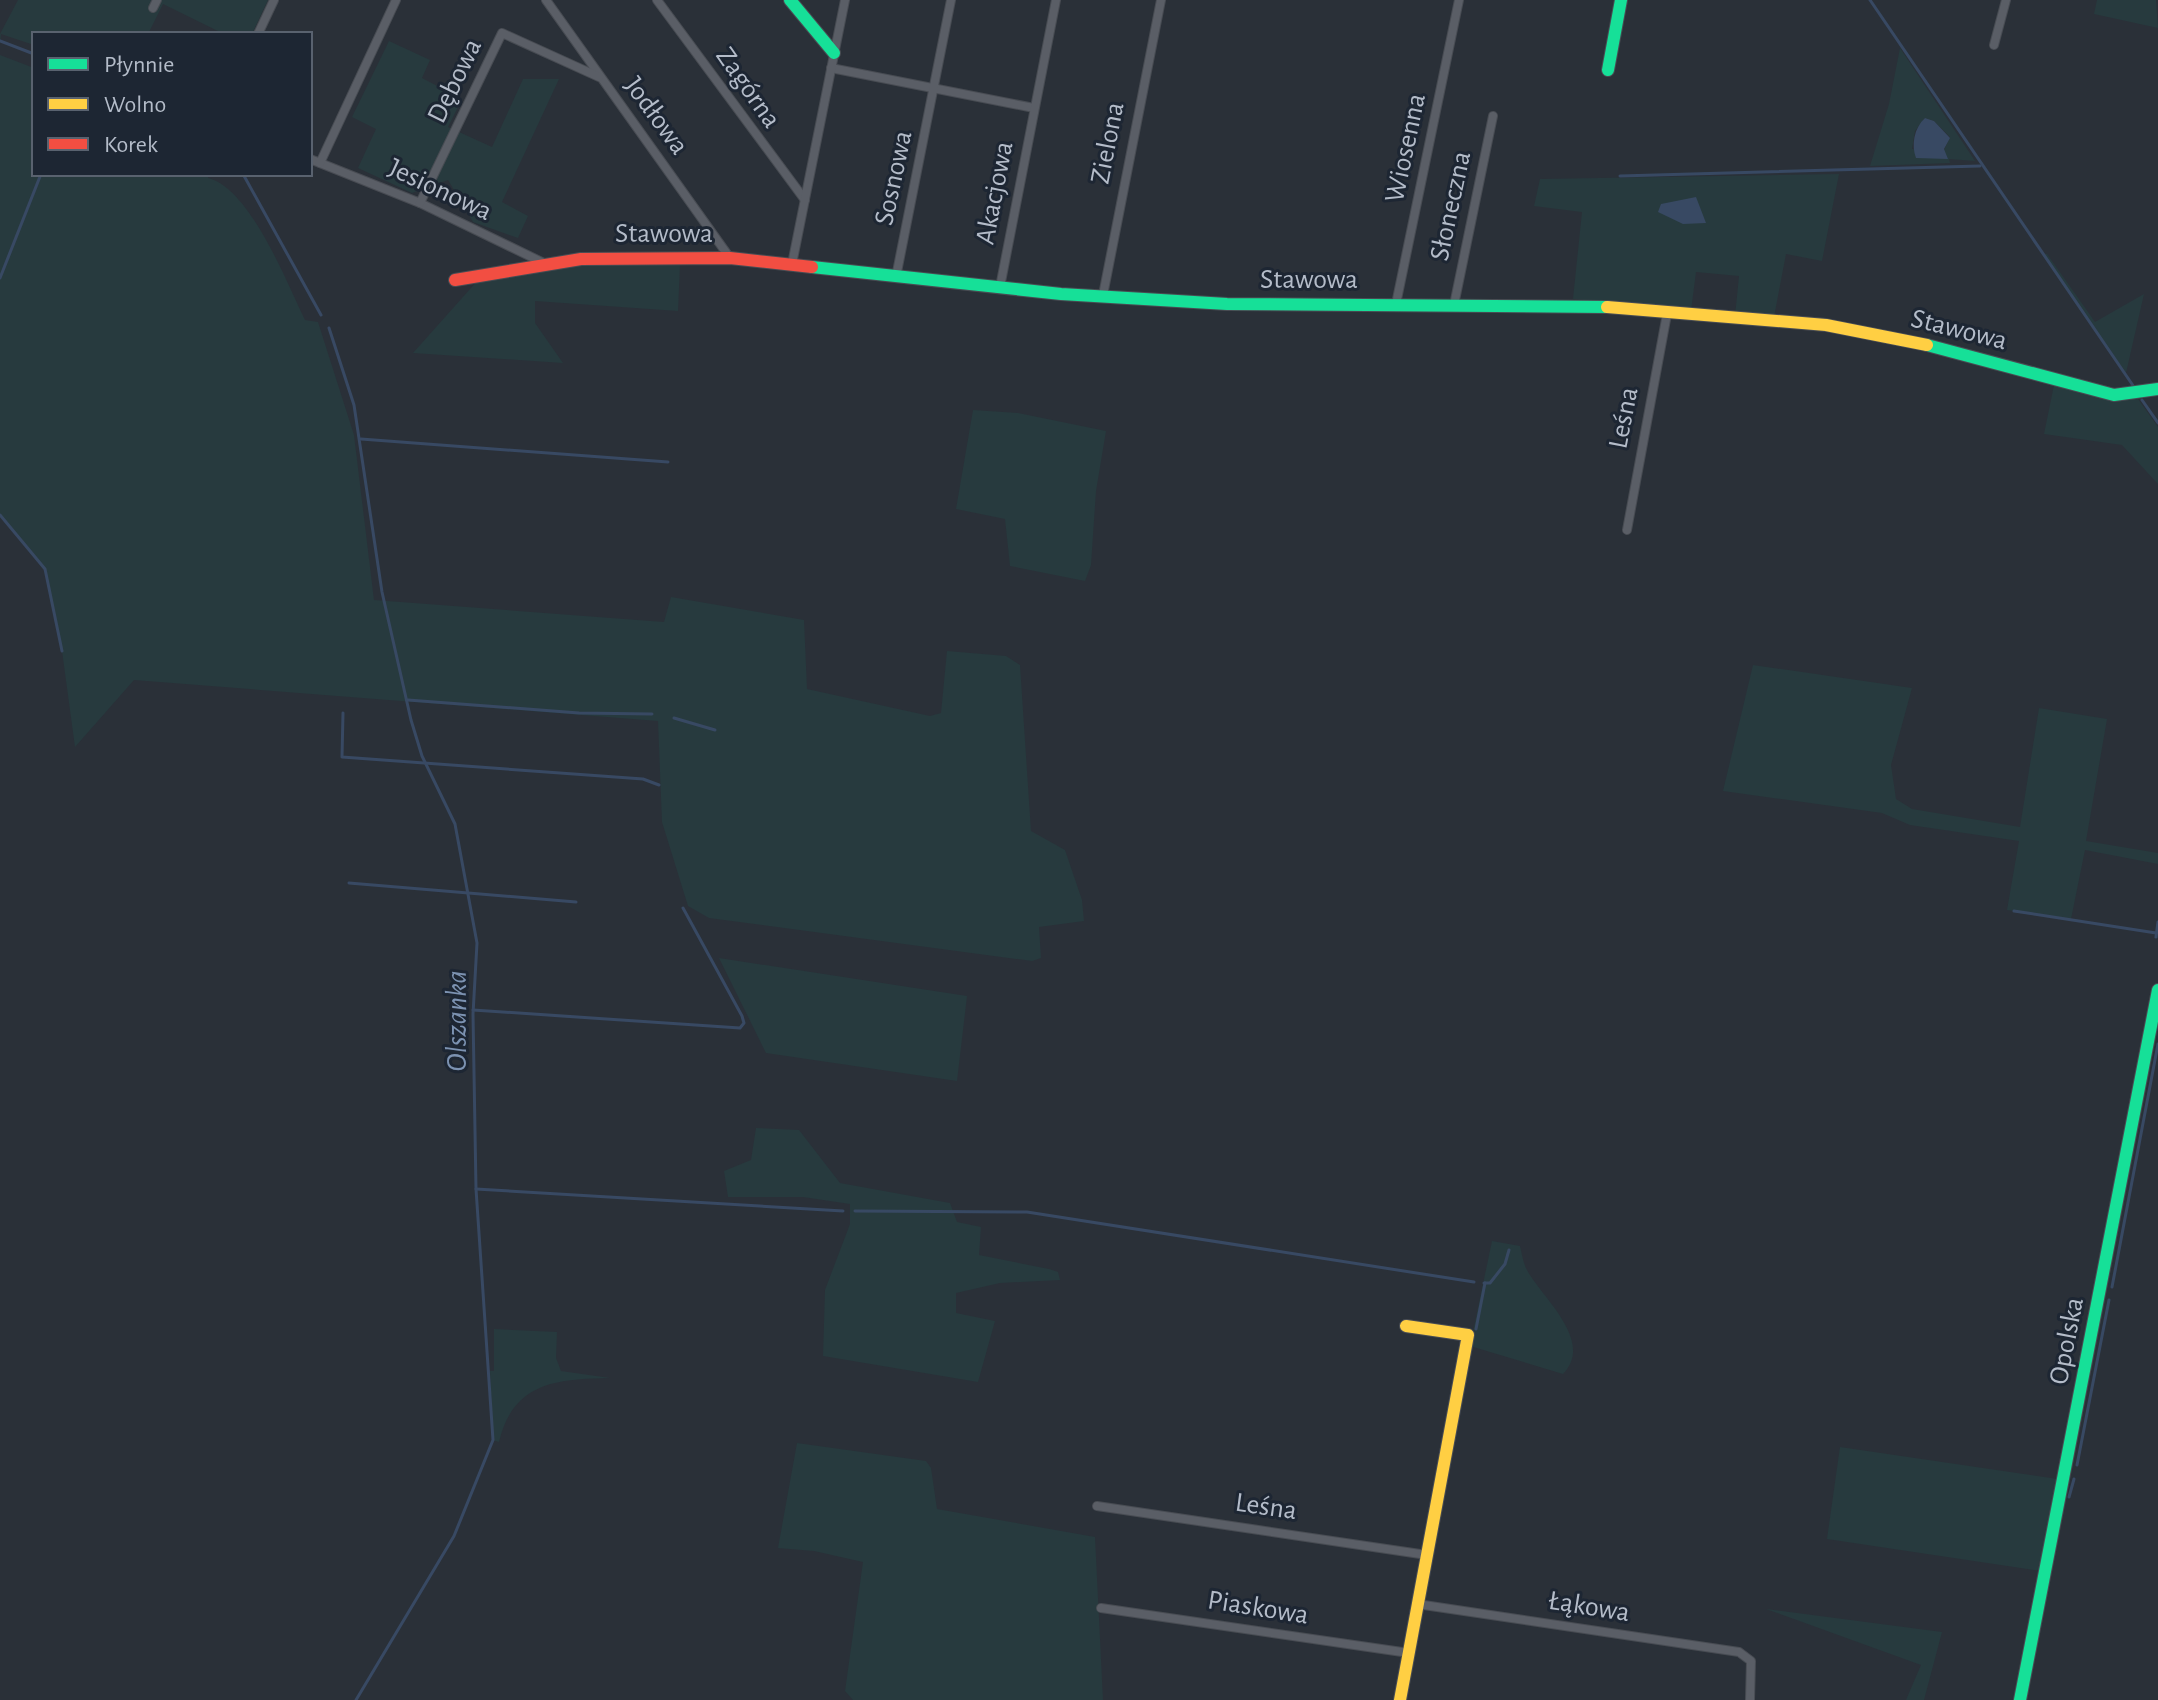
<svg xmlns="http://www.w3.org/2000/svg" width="2158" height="1700" font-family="'Alegreya Sans',sans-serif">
<rect width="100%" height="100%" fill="#2a3038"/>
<g fill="#273a3e" fill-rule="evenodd">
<polygon points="18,0 268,0 252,34 224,34 163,4 148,34 34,34 34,45 1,34 0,45 0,34"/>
<polygon points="2097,0 2156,0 2158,28 2094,14"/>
<polygon points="389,41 430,60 422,78 462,99 448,127 492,147 523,79 559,79 502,202 528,216 518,238 473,222 448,180 412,193 358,168 376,129 352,117"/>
<path d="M 1900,48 L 1975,161 L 1949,159 L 1950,163 L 1870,166 L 1889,104 ZM 1925,118 L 1934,121 L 1950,137 L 1944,150 L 1912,149 L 1915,131 Z"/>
<path d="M 0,55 L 34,68 L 34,174 L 209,174 L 208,178 C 250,188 287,283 305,320 L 318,322 L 354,435 L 374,600 L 664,622 L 671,597 L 804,620 L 807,689 L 930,716 L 941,713 L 947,651 L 1006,656 L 1020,665 L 1031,831 L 1065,850 L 1082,900 L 1084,921 L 1039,927 L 1041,958 L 1032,961 L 709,918 L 688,906 L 662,822 L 658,721 L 134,680 L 75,747 L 62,651 L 45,569 L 0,515 Z"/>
<polygon points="1839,174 1822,261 1786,254 1774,317 1735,316 1739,276 1696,272 1691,311 1573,299 1582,212 1534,206 1540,179"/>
<polygon points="2042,254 2047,254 2095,322 2144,294 2126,373"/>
<polygon points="581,265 680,265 678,311 535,301 535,323 563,363 413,353 479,279"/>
<polygon points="2054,385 2109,399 2138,399 2158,427 2158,484 2122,445 2044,434"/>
<polygon points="973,410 1018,413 1106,431 1096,491 1091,565 1085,581 1010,566 1005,519 956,509"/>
<polygon points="1753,665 1912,688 1891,765 1896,799 1912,809 2020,827 2039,708 2107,719 2086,841 2158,853 2158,864 2085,850 2071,919 2007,910 2019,841 1910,825 1882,813 1723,791"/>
<polygon points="719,958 967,996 957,1081 766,1053"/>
<polygon points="756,1128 799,1130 840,1183 950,1203 957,1222 981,1227 979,1255 1049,1269 1058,1272 1060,1280 1000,1283 956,1293 956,1313 995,1321 978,1382 823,1356 825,1290 850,1224 850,1204 803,1197 728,1197 724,1171 751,1160"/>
<path d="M 1492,1241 L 1520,1246 C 1522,1254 1523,1263 1527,1270 C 1542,1298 1595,1341 1563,1374 L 1470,1346 Z"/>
<path d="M 494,1329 L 557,1332 L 556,1358 L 561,1371 L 610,1378 C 557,1379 513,1382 499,1442 L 493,1440 L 490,1371 L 494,1371 Z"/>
<polygon points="797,1443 926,1461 931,1468 937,1509 1095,1537 1103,1700 853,1700 845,1691 863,1562 814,1551 778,1548"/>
<polygon points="1840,1447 2058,1479 2041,1571 1827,1539"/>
<polygon points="1766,1609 1942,1632 1924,1700 1906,1700 1921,1665"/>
</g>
<g fill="#384963">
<path d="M 1925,118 L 1934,121 L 1950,138 L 1944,149 L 1948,159 L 1916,158 C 1911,145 1914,128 1925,118 Z"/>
<polygon points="1696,197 1706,223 1683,224 1658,212 1661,204"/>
</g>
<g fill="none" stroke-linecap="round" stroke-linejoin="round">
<g stroke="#384963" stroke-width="3">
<polyline points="1870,0 2134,387"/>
<polyline points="0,41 34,54"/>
<polyline points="243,174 321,315"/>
<polyline points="1620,176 1980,166"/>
<polyline points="0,278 41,174"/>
<polyline points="329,328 354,405 382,592 411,720 422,756 455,824 477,943 473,1014 476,1189 493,1440 454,1536 356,1700"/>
<polyline points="2142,400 2158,423"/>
<polyline points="361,439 668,462"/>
<polyline points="0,515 45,569 62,651"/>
<polyline points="408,700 579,713 652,714"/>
<polyline points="343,713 342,757 643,779 659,785"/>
<polyline points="674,718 715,730"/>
<polyline points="349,883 576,902"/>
<polyline points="2014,911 2156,933"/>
<polyline points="2156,937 2158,922"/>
<polyline points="473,1010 740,1028 744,1023 742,1016 683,908"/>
<polyline points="476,1189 843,1211"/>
<polyline points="855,1211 1027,1212 1474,1282"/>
<polyline points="1484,1283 1490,1283 1505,1264 1509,1250"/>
<polyline points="2112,1287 2158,1044"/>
<polyline points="1476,1329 1485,1283"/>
<polyline points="2077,1465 2109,1300"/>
<polyline points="2069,1497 2074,1479"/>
</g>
<g stroke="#484c53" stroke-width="10">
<g id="street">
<polyline points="546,0 730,258"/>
<polyline points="657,0 805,200"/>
<polyline points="153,8 157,0"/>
<polyline points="258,34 274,0"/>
<polyline points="1994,45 2006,0"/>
<polyline points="831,68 1034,108"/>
<polyline points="310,159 420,203 548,265"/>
<polyline points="320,163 396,0"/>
<polyline points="420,203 502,33 599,77"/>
<polyline points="792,264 845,0"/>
<polyline points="896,277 951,0"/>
<polyline points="1000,287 1056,0"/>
<polyline points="1103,295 1161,0"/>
<polyline points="1396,304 1459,0"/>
<polyline points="1454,305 1493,116"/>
<polyline points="1627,530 1667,314"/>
<polyline points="1097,1506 1427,1555"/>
<polyline points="1417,1604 1739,1652 1751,1661 1750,1700"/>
<polyline points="1101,1608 1409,1653"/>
</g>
</g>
<g stroke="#484c53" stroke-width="14">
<g id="fast">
<polyline points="790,0 834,53"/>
<polyline points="1608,70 1621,0"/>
<polyline points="812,267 1061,294 1227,304 1607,307"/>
<polyline points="1927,345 2114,395 2158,389"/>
<polyline points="2020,1700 2158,990"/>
</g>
</g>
<g stroke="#484c53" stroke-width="14">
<g id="slow">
<polyline points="1607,307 1826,325 1927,345"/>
<polyline points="1400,1700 1468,1335 1406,1326"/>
</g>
</g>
<g stroke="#484c53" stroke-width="14">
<polyline id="jam" points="455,280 581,259 730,258 812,267"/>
</g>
<use href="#street" stroke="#5a5e66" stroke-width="8"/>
<use href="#fast" stroke="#16e098" stroke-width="12"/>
<use href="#slow" stroke="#ffcf43" stroke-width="12"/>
<use href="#jam" stroke="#f24e42" stroke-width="12"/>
</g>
<g text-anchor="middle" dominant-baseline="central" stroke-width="6" stroke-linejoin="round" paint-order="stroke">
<g font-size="28" fill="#b4bcc9" stroke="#1d2633">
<text transform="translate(455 81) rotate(-64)">Dębowa</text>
<text transform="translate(748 88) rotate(55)">Zagórna</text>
<text transform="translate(656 116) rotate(54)">Jodłowa</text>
<text transform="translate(1108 143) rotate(-79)">Zielona</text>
<text transform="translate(1406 148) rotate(-78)">Wiosenna</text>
<text transform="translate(894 178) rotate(-78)">Sosnowa</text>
<text transform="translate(440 190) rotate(25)">Jesionowa</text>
<text transform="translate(995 193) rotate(-79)">Akacjowa</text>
<text transform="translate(1451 206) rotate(-78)">Słoneczna</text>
<text x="664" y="234">Stawowa</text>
<text x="1309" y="280">Stawowa</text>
<text transform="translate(1959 330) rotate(14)">Stawowa</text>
<text transform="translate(1624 418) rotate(-79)">Leśna</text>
<text transform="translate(2067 1341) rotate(-79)">Opolska</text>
<text transform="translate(1266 1507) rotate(8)">Leśna</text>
<text transform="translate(1589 1607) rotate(9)">Łąkowa</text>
<text transform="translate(1258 1608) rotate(9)">Piaskowa</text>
</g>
<g font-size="30" font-style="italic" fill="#7c92b1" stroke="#1d2633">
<text transform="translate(457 1021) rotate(-90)">Olszanka</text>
</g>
</g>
<rect x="32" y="32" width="280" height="144" fill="#1d2633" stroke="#59626f" stroke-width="2"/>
<rect x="48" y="58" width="40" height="12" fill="#16e098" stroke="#59626f" stroke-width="2"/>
<text x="104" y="72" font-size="24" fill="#b4bcc9">Płynnie</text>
<rect x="48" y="98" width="40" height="12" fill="#ffcf43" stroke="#59626f" stroke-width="2"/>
<text x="104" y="112" font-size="24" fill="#b4bcc9">Wolno</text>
<rect x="48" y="138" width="40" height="12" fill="#f24e42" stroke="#59626f" stroke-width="2"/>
<text x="104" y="152" font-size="24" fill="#b4bcc9">Korek</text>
</svg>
